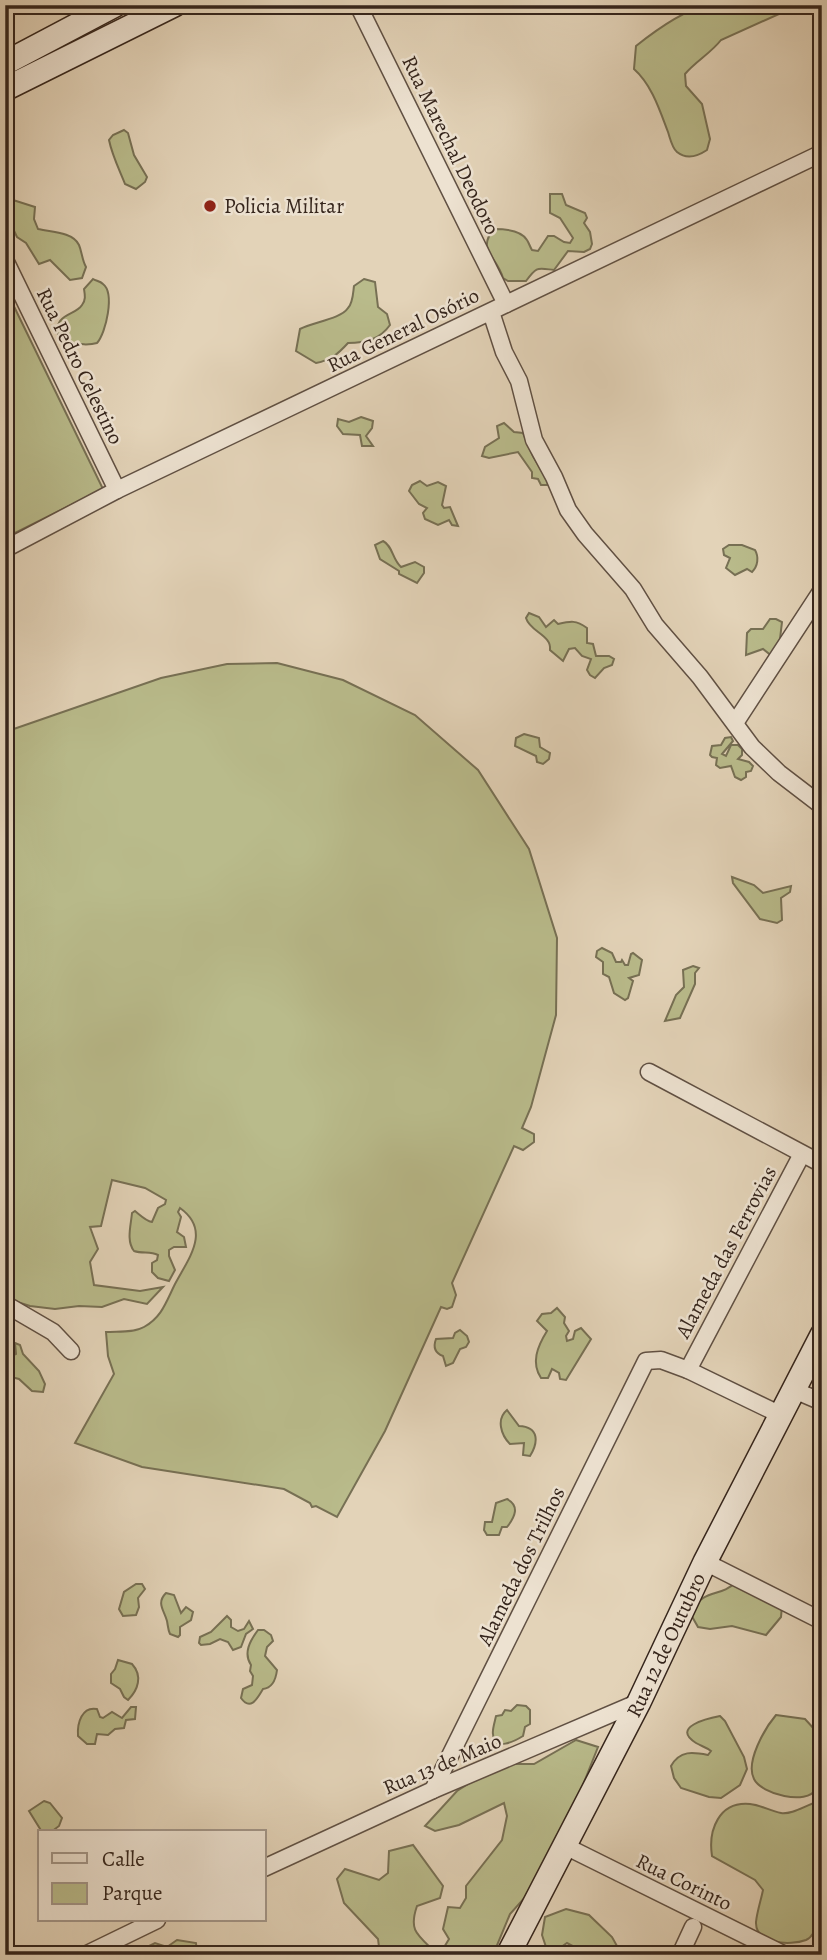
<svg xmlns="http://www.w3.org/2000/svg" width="827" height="1960" font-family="Alegreya,serif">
<rect width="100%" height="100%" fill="#e3d3b8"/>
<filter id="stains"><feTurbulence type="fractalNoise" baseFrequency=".00286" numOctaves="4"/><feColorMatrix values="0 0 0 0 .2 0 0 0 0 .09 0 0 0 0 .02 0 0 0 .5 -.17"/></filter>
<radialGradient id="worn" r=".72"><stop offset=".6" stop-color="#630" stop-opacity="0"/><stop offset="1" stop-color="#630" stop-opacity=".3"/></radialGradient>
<g fill="#b9bb8b" stroke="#777054" stroke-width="2">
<path d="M 707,5 L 799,5 L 721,40 C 711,53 696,61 685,74 L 686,86 L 702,104 L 710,139 L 707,150 C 698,156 687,160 677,152 C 672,148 670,138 668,132 C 660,111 652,85 634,69 L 636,46 C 656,30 682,11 707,5 Z"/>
<path d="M 124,130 L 128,133 L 134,155 L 147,177 L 145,182 L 136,189 L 125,184 C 119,169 112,155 109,140 L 113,135 Z"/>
<path d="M 550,194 L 562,194 L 566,205 L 585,213 L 587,218 L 584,223 L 590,232 L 592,244 L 590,249 L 584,252 L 568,251 L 554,270 C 537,268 537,266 526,281 L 508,281 L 503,278 C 497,256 476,250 494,229 C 504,229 521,230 527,240 C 529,243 530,247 532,250 L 538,251 L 548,236 L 554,236 L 564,242 L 570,243 L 573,238 L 560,218 L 550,213 Z"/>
<path d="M 13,200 L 35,207 L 34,219 L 38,229 C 51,232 73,232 79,245 C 82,252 82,260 86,267 L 82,278 L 70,280 L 50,260 L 39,264 L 26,243 L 17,237 L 6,214 Z"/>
<path d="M 93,279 C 96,281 100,281 103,284 C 115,293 106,333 97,343 C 84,347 46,343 60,321 C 66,313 77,313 82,305 C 86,300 85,295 84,289 Z"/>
<path d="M 364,279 L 375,282 L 378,307 L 387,314 L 390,325 C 380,339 366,343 348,343 C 338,354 331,360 316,363 L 296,351 L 300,329 C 313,322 341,319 348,308 C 353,303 353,293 354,286 Z"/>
<polygon points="5,288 103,489 5,538"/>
<polygon points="361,417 373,421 372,428 366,436 373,446 362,446 360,435 343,434 337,426 338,419 349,422"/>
<polygon points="504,423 514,432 523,433 533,456 549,483 547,485 541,485 538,479 532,478 532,472 518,452 489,458 482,456 485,447 499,438 497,426"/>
<polygon points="420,481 427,486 438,482 446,486 442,505 444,508 450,507 458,526 452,525 449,520 438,525 425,519 423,513 427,508 419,504 409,491 412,485"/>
<path d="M 383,541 C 393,546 392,559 401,567 L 415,562 L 424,567 L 424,573 L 417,583 L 399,574 L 399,571 L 380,559 L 375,545 Z"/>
<path d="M 729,545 L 742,545 L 755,550 C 759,557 758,566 752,572 L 747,569 L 735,575 L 726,568 L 730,558 L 724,555 L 723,549 Z"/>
<path d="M 529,613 L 539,617 L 546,627 L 554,620 L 558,624 C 571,621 576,620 587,628 L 587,643 L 593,644 L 596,656 L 609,656 L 614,659 L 612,665 L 604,668 L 595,678 L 590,675 L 587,670 L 591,659 L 582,656 L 575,648 L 569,649 L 563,661 L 550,650 C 552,635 530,632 526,618 Z"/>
<polygon points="770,619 776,619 782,622 779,647 773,657 763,649 746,655 747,633 751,629 763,629"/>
<path d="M 277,663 L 343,680 L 415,715 L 478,770 L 529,849 L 557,938 L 556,1015 L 531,1107 L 522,1128 L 534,1134 L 534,1142 L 523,1150 L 514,1146 L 452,1283 L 456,1295 L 452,1307 L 447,1309 L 441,1307 L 385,1431 L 337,1517 L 316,1506 L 312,1507 L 310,1503 L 284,1489 L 142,1467 L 75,1443 L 114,1374 L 108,1356 L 106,1332 C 117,1331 134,1333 144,1327 C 162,1317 166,1302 175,1284 C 188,1259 212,1231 180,1208 L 178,1212 L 181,1217 L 177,1232 L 184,1237 L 186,1247 L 174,1247 L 169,1250 L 169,1256 L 175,1270 L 169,1281 L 158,1278 L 152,1272 L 152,1263 L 157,1260 L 158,1255 C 150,1251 143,1254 134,1251 C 126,1241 131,1225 132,1213 L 135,1211 C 140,1215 146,1221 152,1222 L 158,1208 L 165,1204 L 166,1200 L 145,1188 L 112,1180 L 101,1226 L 90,1227 L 98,1249 L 90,1262 L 94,1285 L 140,1291 L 163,1287 L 147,1304 L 124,1299 L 102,1307 L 79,1306 L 55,1309 L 30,1306 L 11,1300 L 5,1295 L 5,732 L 161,678 L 227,664 Z"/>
<polygon points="524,734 539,738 540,747 550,753 549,759 543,764 537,762 536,756 515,746 516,738"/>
<polygon points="731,737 733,741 722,754 726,756 731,745 738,745 742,749 742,755 738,759 749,762 753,766 751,771 746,772 746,777 741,780 735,777 731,766 720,768 716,765 717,758 712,757 710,755 712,746 721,745 725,738"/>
<polygon points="732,877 754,885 763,893 791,886 790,892 781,898 782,920 777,923 760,919 733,883"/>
<polygon points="602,948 612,953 616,962 621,962 622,960 625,965 628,965 631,954 633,953 642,960 639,975 629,978 633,981 628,998 625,1000 614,993 609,977 603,974 603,962 596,957 597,951"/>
<polygon points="693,966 699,968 695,973 695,984 680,1018 665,1021 676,995 684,987 683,970"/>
<path d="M 557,1308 L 565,1317 L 564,1323 L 569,1331 L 566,1336 L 567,1341 L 573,1339 L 575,1331 L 581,1328 L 591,1339 L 566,1380 L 560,1379 L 559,1373 L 552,1369 L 548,1378 L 541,1378 C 531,1363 537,1347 547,1331 L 537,1321 L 542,1314 L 551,1313 Z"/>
<path d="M 460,1330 L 467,1336 L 469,1342 L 466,1347 L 460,1349 L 453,1363 L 446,1366 L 443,1356 C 435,1353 433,1347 436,1339 L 453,1338 L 455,1333 Z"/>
<polygon points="15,1343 20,1345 23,1354 39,1371 45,1384 43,1392 32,1391 19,1379 7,1376 5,1356 9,1353 14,1355 16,1354"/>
<path d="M 507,1410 L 519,1426 C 540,1427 538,1443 530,1456 L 523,1455 L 524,1443 L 510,1444 C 501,1435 496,1419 507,1410 Z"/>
<path d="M 507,1499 C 520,1506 515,1517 507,1527 L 502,1527 L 499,1535 L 487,1535 L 484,1530 L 485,1522 L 492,1522 L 496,1503 Z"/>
<path d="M 736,1582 L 782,1606 L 781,1617 L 766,1635 L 732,1626 L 710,1629 L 698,1627 L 690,1613 C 706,1586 719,1599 736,1582 Z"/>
<polygon points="136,1584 142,1584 145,1589 138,1598 139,1607 136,1615 123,1616 119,1609 124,1592"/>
<path d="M 166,1593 L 174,1595 L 181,1613 L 186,1607 L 193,1612 L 191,1620 L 180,1627 L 180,1635 L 178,1637 L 170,1634 C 168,1630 168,1626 167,1621 C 164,1610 156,1603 166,1593 Z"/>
<polygon points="227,1616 231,1620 231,1627 238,1631 244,1629 249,1621 253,1629 246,1634 241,1647 233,1650 228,1642 220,1639 210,1644 201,1645 199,1643 200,1637 211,1632"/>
<path d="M 258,1630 L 264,1630 L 271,1635 L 273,1641 L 267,1647 L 265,1656 L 277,1670 C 276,1678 273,1688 263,1689 C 258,1697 251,1712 241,1698 L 243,1689 L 252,1685 L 253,1676 L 250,1671 L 251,1665 C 243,1653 250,1641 258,1630 Z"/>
<path d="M 118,1660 L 132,1664 C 143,1676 138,1690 128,1700 L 124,1697 L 120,1689 L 111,1683 L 111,1674 L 115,1669 Z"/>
<path d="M 517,1705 L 526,1706 L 530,1710 L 530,1724 L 525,1727 L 523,1736 C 515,1741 494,1752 493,1734 C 492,1730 495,1721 496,1716 L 502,1715 L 505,1710 L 511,1711 Z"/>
<path d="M 131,1707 L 136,1707 L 135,1719 L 126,1720 L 124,1728 L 115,1729 L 108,1735 L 97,1734 L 95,1744 L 87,1744 L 78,1736 C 77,1723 82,1706 97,1709 L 100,1717 L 103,1718 L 112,1712 L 122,1718 Z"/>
<path d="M 776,1715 L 805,1719 L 815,1730 L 822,1730 C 822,1746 824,1775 816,1789 C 807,1806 761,1794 754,1779 C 745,1762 765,1728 776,1715 Z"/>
<path d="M 720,1716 L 725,1721 L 744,1757 L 747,1769 L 740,1785 L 721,1798 L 709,1797 L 681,1788 L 674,1778 L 671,1766 C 680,1750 693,1752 708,1755 L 711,1751 C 706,1747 701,1746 696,1743 C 670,1727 709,1718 720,1716 Z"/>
<path d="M 576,1740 L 598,1747 L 575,1805 L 528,1894 L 510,1914 L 493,1955 L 380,1955 L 378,1939 L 344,1903 L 337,1879 L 345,1869 L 379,1880 L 388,1873 L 389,1851 L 413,1845 L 443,1886 L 440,1898 L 417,1906 C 409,1929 416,1934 432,1949 L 443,1949 L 449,1939 L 443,1929 L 448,1907 L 460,1908 L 466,1898 L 466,1886 L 502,1840 L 507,1816 L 504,1803 L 459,1825 L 435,1831 L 425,1826 L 457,1791 L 487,1772 L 510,1764 L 534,1764 Z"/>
<polygon points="44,1801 50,1803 62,1818 59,1826 51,1832 42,1832 29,1811"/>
<path d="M 817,1802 L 822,1803 L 822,1914 C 816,1920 817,1935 806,1940 C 790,1946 755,1944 756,1922 C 757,1912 761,1900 763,1890 L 755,1880 L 712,1856 C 708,1830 719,1801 750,1804 C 761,1805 770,1811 781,1813 C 792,1815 806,1805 817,1802 Z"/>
<polygon points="566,1909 589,1915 612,1937 622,1955 583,1955 582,1951 567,1943 557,1950 546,1947 542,1935 545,1917"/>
<polygon points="177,1940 196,1943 197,1955 145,1955 149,1946 155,1943 167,1947"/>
</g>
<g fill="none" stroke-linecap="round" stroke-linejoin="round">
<g stroke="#605043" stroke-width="19">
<g id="street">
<polyline points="358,5 506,304"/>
<polyline points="5,260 117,490"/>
<polyline points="491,312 504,352 519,381 534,440 554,477 568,510 585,534 633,589 655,625 700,677 752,747 779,773 822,806"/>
<polyline points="5,549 117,490 822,153"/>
<polyline points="735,723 822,590"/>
<polyline points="649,1072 822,1164"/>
<polyline points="5,1304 53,1332 71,1351"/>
<polyline points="688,1370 802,1154"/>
<polyline points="794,1390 822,1402"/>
<polyline points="705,1562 822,1621"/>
<polyline points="433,1790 646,1361 661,1360 688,1370 781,1415"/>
<polyline points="565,1846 785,1955"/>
<polyline points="264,1868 433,1790 639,1702"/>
<polyline points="85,1955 157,1920"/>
<polyline points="680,1955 693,1927"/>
</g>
</g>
<g stroke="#35251c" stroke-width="26">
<g id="secondary">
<polyline points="5,63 115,5"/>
<polyline points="5,89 174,5"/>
<path id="s1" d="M 508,1955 L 639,1702 L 705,1562 L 822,1335"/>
</g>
</g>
<use href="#street" stroke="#ede2d1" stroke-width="16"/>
<use href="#secondary" stroke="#ede2d1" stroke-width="23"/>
</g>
<circle fill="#8f2418" stroke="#ede2d1" stroke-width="2.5" cx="210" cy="206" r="7"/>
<g text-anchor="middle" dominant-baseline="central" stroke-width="5" stroke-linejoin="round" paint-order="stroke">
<g font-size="21" fill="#35251c" stroke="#ede2d1">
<text transform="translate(451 145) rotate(64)">Rua Marechal Deodoro</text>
<text transform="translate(403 330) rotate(-26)">Rua General Osório</text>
<text transform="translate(80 366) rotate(64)">Rua Pedro Celestino</text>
<text transform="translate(726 1252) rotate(-62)">Alameda das Ferrovias</text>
<text transform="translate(521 1566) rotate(-64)">Alameda dos Trilhos</text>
<text stroke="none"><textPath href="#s1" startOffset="348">Rua 12 de Outubro</textPath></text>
<text transform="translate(442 1764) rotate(-23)">Rua 13 de Maio</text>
<text transform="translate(684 1882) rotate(26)">Rua Corinto</text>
</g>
<g font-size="21" fill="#35251c" stroke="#ede2d1" text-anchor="start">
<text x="224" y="206">Policia Militar</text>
</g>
</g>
<rect width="827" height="1960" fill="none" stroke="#e3d3b8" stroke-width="28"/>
<rect x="7" y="7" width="813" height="1946" fill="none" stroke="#35251c" stroke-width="3.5"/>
<rect x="14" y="14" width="799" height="1932" fill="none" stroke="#35251c" stroke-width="2"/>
<rect x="38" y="1830" width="228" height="91" fill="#ede2d1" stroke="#a39689" stroke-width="2"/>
<rect x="52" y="1853" width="35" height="10" fill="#ede2d1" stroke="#a39689" stroke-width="2"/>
<text x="102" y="1866" font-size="21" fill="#35251c">Calle</text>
<rect x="52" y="1883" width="35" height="21" fill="#b9bb8b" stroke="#a39689" stroke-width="2"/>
<text x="102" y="1900" font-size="21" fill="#35251c">Parque</text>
<rect width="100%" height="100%" filter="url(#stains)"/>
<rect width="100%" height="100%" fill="url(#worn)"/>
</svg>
